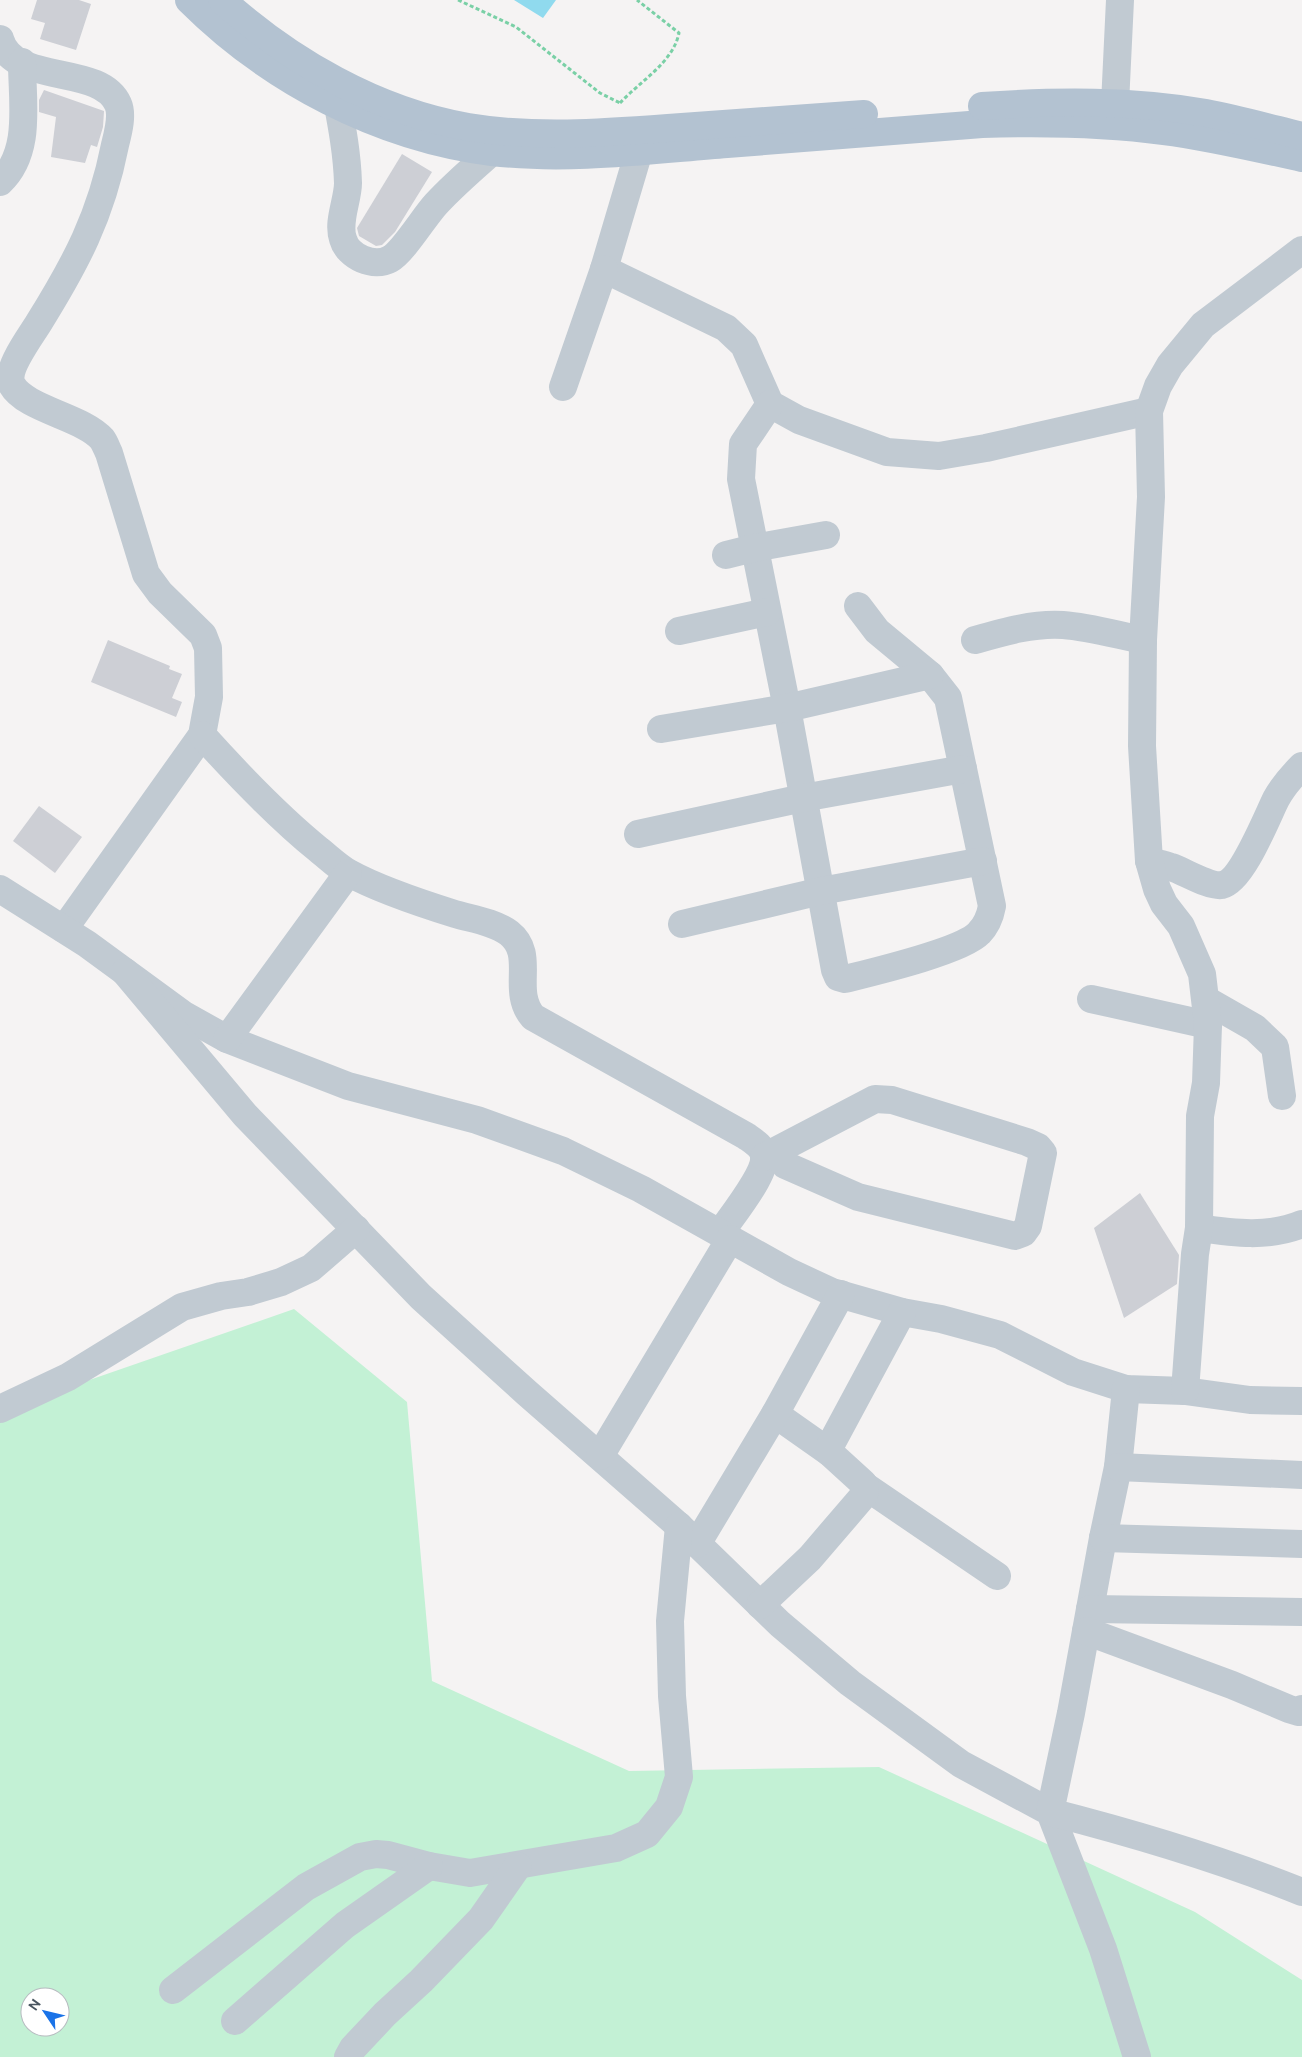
<svg xmlns="http://www.w3.org/2000/svg" width="1302" height="2057" font-family="Ubuntu,sans-serif">
<rect width="100%" height="100%" fill="#f5f3f3"/>
<path fill="#c3f1d5" fill-rule="evenodd" d="M 294,1309 L 407,1402 L 432,1681 L 629,1771 L 879,1767 L 1195,1912 L 1302,1980 L 1302,2057 L 0,2057 L 0,1411 ZM 30,1997 L 60,1997 L 60,2027 L 30,2027 Z"/>
<polygon fill="#90daee" points="514,0 556,0 543,18"/>
<g fill="#cdcfd5">
<polygon points="37,0 79,0 91,4 76,50 40,39 45,23 31,19"/>
<polygon points="44,90 104,111 103,127 97,147 91,145 85,163 51,157 56,117 39,112 39,100"/>
<polygon points="402,154 432,172 395,232 382,245 376,246 359,236 357,228"/>
<polygon points="108,640 170,666 169,669 182,674 172,698 182,702 176,717 91,682"/>
<polygon points="39,806 82,837 55,873 13,841"/>
<polygon points="1140,1193 1179,1255 1177,1284 1124,1318 1094,1228"/>
</g>
<g fill="none" stroke-linecap="round" stroke-linejoin="round">
<g stroke="#7ad0a6" stroke-width="3" stroke-dasharray="4 2.5" stroke-linecap="butt">
<polyline points="458,0 516,27 600,93 620,103"/>
<path d="M 620,103 C 639,82 673,63 679,33 L 637,0"/>
</g>
<g stroke="#c1cad2" stroke-width="28">
<path d="M 0,39 C 13,86 100,63 118,104 C 123,115 118,133 115,145 C 101,216 76,263 38,324 C 30,337 5,370 12,385 C 25,409 83,417 102,439 C 105,443 107,449 109,453 L 146,574 L 160,593 L 203,635 L 208,648 L 209,697 L 202,735 L 64,929"/>
<path d="M 334,84 C 340,117 347,149 348,183 C 348,200 337,222 343,239 C 348,257 374,268 390,259 C 403,252 424,217 436,204 C 457,181 483,160 506,139"/>
<polyline points="1115,104 1120,0"/>
<polyline points="639,151 604,269 726,328 744,345 770,404 799,420 887,452 939,456 986,448 1149,411"/>
<path d="M 0,182 C 32,152 22,102 22,62"/>
<polyline points="563,387 604,269"/>
<path d="M 770,404 L 743,444 L 741,479 L 787,708 L 835,970 L 838,977 L 845,979 C 873,972 962,951 979,933 C 987,925 990,917 992,906 L 948,698 L 930,675 L 877,631 L 858,606"/>
<polyline points="726,555 754,548 826,535"/>
<polyline points="679,631 767,612"/>
<path d="M 975,640 C 1003,632 1034,623 1063,625 C 1090,627 1117,635 1143,640"/>
<polyline points="661,729 787,708 930,675"/>
<path d="M 202,735 C 239,776 276,815 319,850 C 328,857 338,867 349,873 C 378,889 423,904 455,914 C 472,919 494,922 509,933 C 537,955 510,990 533,1017 L 746,1136 C 753,1141 762,1146 764,1155 C 767,1173 731,1217 721,1232"/>
<polyline points="638,834 803,798 963,769"/>
<path d="M 1149,861 C 1156,863 1164,864 1171,867 C 1184,871 1209,887 1222,885 C 1242,881 1267,817 1276,799 C 1283,786 1292,776 1302,766"/>
<polyline points="0,889 87,944 184,1015 227,1039 348,1086 477,1120 563,1151 641,1189 789,1272 832,1292 902,1312 941,1319 1000,1335 1073,1372 1126,1389 1185,1391 1250,1400 1302,1401"/>
<polyline points="682,924 821,891 983,861"/>
<polyline points="125,972 245,1115 421,1297 527,1393 679,1526 780,1624 850,1683 961,1764 1050,1812 1103,1949 1137,2057"/>
<polyline points="1091,999 1208,1025"/>
<polyline points="1206,1000 1255,1028 1275,1047 1282,1096"/>
<polyline points="227,1039 348,873"/>
<polyline points="764,1157 875,1099 892,1100 1027,1142 1038,1147 1043,1153 1028,1226 1023,1233 1015,1236 858,1197 785,1165 776,1151"/>
<path d="M 1199,1228 C 1233,1233 1269,1238 1302,1224"/>
<path d="M 1126,1389 L 1118,1467 L 1103,1538 L 1071,1713 L 1050,1812 C 1136,1834 1220,1859 1302,1892"/>
<polyline points="1185,1391 1195,1254 1199,1228 1200,1116 1206,1083 1208,1025 1202,974 1181,926 1164,904 1157,889 1149,861 1142,746 1143,640 1151,497 1149,411 1158,386 1170,365 1203,325 1302,250"/>
<polyline points="0,1409 68,1377 182,1307 221,1296 248,1292 281,1282 311,1268 356,1229"/>
<polyline points="775,1414 829,1452"/>
<polyline points="600,1456 730,1239"/>
<polyline points="1118,1467 1302,1475"/>
<polyline points="865,1486 997,1576"/>
<polyline points="1103,1538 1302,1544"/>
<polyline points="697,1544 775,1414 841,1294"/>
<polyline points="760,1605 810,1558 864,1495 865,1486 863,1483 829,1452 830,1446 902,1312"/>
<polyline points="1090,1609 1302,1612"/>
<polyline points="1086,1631 1232,1685 1289,1709 1299,1712 1302,1709"/>
<polyline points="173,1990 306,1887 360,1857 376,1854 388,1855 429,1866 470,1873 616,1848 647,1834 669,1807 679,1777 672,1696 670,1621 679,1526"/>
<polyline points="235,2021 345,1925 429,1866"/>
<polyline points="348,2057 353,2048 385,2014 421,1981 481,1919 518,1866"/>
</g>
<g stroke="#b3c2d1" stroke-width="28">
<path d="M 189,0 C 269,80 379,138 492,152 C 569,161 650,150 727,144 C 812,137 897,131 982,124 C 1043,122 1104,123 1164,131 C 1211,137 1256,148 1302,158"/>
<path d="M 222,0 C 290,61 376,111 468,127 C 534,138 601,133 668,128 C 733,123 799,119 864,114"/>
<path d="M 982,106 C 1056,101 1132,100 1206,113 C 1238,119 1270,128 1302,136"/>
</g>
</g>
<g transform="translate(45 2012) rotate(305)"><circle r="24" fill="#ffffff" stroke="#b7bbc0"/>
<path d="M0-4L9 19L0 12L-9 19Z" fill="#1a73e8"/>
<text y="-8" font-size="14" font-weight="bold" text-anchor="middle" fill="#4a5661">N</text>
</g>
</svg>
